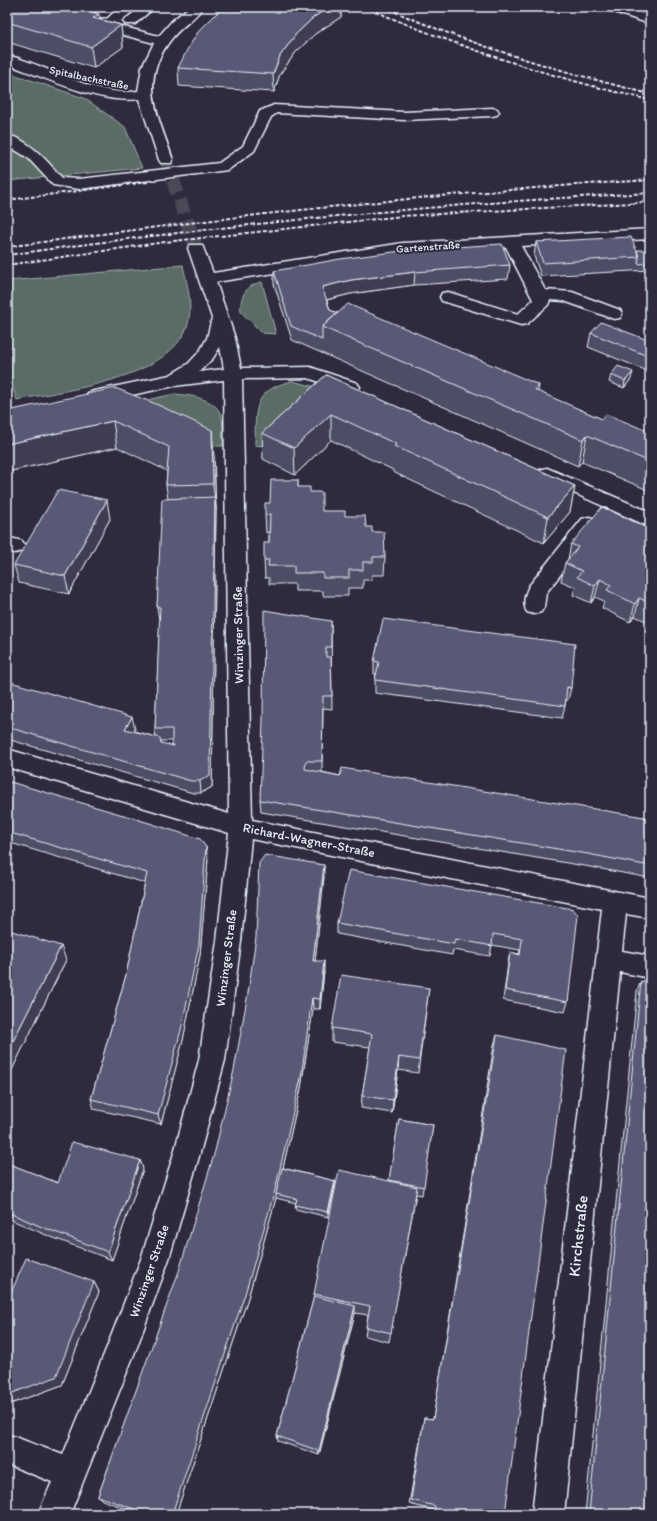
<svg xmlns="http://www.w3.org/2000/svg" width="657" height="1521" font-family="Itim,sans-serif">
<rect width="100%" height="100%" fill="#2f2a3d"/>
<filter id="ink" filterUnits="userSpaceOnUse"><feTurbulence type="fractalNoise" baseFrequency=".025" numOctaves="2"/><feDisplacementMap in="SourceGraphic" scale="8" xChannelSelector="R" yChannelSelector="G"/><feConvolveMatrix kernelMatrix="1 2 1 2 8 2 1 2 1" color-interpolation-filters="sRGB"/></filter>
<g filter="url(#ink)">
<g fill="#5a6c65" stroke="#a1aeae">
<polygon points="7,72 84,98 125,127 142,168 7,181"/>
<path d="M 183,265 C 187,285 194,307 187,327 C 167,380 65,390 17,400 L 7,369 L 7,281 Z"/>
<path d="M 262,282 L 276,334 L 262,333 L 241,312 C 239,297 246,285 262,282 Z"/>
<path d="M 292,381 L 316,387 L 264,446 L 255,445 C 256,410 251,391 292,381 Z"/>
<path d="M 174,394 C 189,395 215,398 221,415 C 224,423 222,437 223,446 L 213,446 L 129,404 Z"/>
</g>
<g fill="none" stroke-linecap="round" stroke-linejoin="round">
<polyline stroke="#4b4859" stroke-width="14" stroke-dasharray="14 7" stroke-linecap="butt" points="166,160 196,248"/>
<g stroke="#e8f1f8" stroke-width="3">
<g id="minor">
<polygon points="103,7 117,7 107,17 97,17 95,14"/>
<polygon points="141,7 155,7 135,24 125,24 123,21"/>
<path d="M 189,7 L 203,7 C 196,18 182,26 173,37 C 137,81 158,114 173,160 L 171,163 L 161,163 L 159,160 L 139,99 C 102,105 43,77 7,64 L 7,55 C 47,65 98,98 138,91 L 142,67 L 154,43 L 88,26 L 86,23 L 93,19 L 159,36 L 172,21 Z"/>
<polygon points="607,7 625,7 650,16 650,24 608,10"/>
<path d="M 274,105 L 404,112 L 492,108 L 497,109 L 499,112 L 497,115 L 492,116 L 404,120 L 277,113 L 271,117 L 254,151 L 228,170 L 79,189 L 53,185 L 28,158 L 7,145 L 7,135 C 30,140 47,161 62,178 L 79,179 L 219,163 L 243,146 L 260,111 Z"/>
<path d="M 650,229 L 650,239 L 521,246 L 545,290 L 572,292 L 620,310 L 622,314 L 620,318 L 614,319 L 564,301 L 550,300 L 548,305 L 527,324 L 521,325 L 442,301 L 440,297 L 442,293 L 448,292 L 518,314 L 533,300 L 506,247 L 403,253 L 216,282 L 235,338 L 241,368 L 310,367 L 357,383 L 360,387 L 357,391 L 351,393 L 308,378 L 242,379 L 252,820 L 650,898 L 650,918 L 626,914 L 622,951 L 650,956 L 650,978 L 620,972 L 564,1514 L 532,1514 L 602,909 L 251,839 L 241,941 L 225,1060 L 200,1153 L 169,1259 L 137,1347 L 70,1514 L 38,1514 L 52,1482 L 7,1464 L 7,1434 L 63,1455 L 107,1347 L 141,1259 L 174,1153 L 199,1060 L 217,941 L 229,833 L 7,767 L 7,749 L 229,814 L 224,380 L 174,386 L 94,403 L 88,401 L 85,397 L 88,393 L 94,391 L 170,375 L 188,364 L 200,351 L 207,338 L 212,318 L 188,248 L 190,245 L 202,245 L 213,273 L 403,243 ZM 220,347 L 224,369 L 199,372 L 213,358 Z"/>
<polygon points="547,468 650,512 650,527 540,478 538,474 540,470"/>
<path d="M 589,517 L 596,519 L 599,524 L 596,529 L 546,593 L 544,607 L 541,612 L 534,614 L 527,612 C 522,604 525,594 529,586 L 582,519 Z"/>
<polygon points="7,537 22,541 25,546 22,551 15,553 7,551"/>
</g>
</g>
<use href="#minor" fill="#2f2a3d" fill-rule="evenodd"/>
<g stroke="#e8f1f8" stroke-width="2" stroke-dasharray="4 2" stroke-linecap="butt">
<path d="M 365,7 C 458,47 552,78 650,100"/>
<path d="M 384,7 C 470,45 559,71 650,94"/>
<polyline points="7,200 148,182"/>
<path d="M 7,247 C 221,217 435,193 650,180"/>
<path d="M 7,255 C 221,225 435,204 650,193"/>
<polyline points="7,265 165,242 403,216 650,202"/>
</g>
<polyline stroke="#e8f1f8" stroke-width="2.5" stroke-dasharray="5 2.5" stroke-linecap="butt" points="7,265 12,264"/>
</g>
<g fill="#4d4d66" stroke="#e8f1f8" fill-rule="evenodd">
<polygon points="7,7 99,19 121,25 123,47 94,68 7,42"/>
<polygon points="223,7 341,7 341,17 315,34 296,52 280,74 274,92 179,86 178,68"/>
<polygon points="536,242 650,252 650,270 541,276 534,256"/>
<polygon points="510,265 508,279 414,285 350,294 327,300 330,310 538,392 602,419 650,432 650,491 582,462 578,466 292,340 274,284 274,271"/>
<polygon points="591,333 650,341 650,372 588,347"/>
<polygon points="326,375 575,486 570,512 544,543 393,472 393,470 331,440 295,475 263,459 262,433"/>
<polygon points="611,375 631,379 624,388 609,382"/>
<path d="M 115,388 L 214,456 L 216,510 L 212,787 L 201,793 L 193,793 L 7,739 L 7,681 L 135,729 L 134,731 L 156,737 L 155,729 L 160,620 L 159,620 L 157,607 L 168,499 L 166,485 L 167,471 L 117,447 L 7,472 ZM 160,741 L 172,741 L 172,746 L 161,743 Z"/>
<polygon points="298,480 298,487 310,492 322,511 345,516 366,527 372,532 385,557 384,575 372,575 372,580 363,580 363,588 348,588 348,596 323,596 323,591 295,591 295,584 269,584 269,578 265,578 264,560 269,543 269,532 266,533 265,515 270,503"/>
<polygon points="110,519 69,594 19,583 14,565"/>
<polygon points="650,529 650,623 635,616 630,622 602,608 604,601 595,597 591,603 573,595 575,587 561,581 565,563 568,559 571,544"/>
<polygon points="331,621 332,709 323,708 322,772 340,776 650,818 650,878 585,866 261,812 260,800"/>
<polygon points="374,661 571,688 568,700 566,700 565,706 562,718 375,693 375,680 376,674 374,674"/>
<polygon points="650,676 650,688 648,688"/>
<polygon points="7,781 208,859 200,955 183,1040 161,1124 94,1109 91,1099 126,975 145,883 7,842"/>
<polygon points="324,877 315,961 324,972 320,1009 313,1009 301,1088 283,1168 335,1181 335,1185 328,1217 295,1209 296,1203 276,1198 248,1298 176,1514 141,1514 102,1500 98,1496"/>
<polygon points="573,909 568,1002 565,1012 503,1000 508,963 510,952 519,954 520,950 492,945 490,956 453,950 452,955 337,934 337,923"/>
<polygon points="7,941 66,960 7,1080"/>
<polygon points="641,981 650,1514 585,1514 637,991"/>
<polygon points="429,988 418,1073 398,1070 392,1113 361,1108 362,1096 370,1047 332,1042 332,1028"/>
<polygon points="497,1035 505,1514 433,1514 433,1510 409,1504 423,1423 424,1418 433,1419 494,1045"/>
<polygon points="399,1119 433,1125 422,1195 416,1194 389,1342 365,1336 368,1315 355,1313 319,1455 278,1441 277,1436 314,1296 314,1294 389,1181"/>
<polygon points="140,1160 143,1169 112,1260 46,1235 7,1218 7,1163 58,1183"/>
<polygon points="94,1282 99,1292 62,1385 13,1403 7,1401 7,1300"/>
</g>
<g fill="#3f3e53" stroke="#e8f1f8">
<polygon points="329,7 341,7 341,17 315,34 296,52 280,74 274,92 273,74 280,56 296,34 314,17"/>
<polygon points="99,14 101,35 93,18"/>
<polygon points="121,25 123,47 94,68 91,47"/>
<polygon points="415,272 414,285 350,294 322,301 322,287 351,280"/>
<polygon points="633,372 631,379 624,388 625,381"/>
<polygon points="539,385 535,412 535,390"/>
<polygon points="331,414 331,440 295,475 294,448"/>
<polygon points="113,421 117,447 7,472 7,444"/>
<polygon points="212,430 214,456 216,510 213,484"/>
<polygon points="587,435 582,462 578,466 583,440"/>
<polygon points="575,486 570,512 544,543 548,517"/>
<polygon points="215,497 216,510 212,787 201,793 200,781"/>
<polygon points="107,500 110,519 69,594 65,576"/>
<polygon points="600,579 595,597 591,603 595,586"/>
<polygon points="639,598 635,616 630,622 635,604"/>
<polygon points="132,717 135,729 128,741 125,729"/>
<polygon points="206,847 208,859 200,955 183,1040 161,1124 158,1115"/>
<polygon points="324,865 324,877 314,971 313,961"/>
<polygon points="61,946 66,960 7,1080 7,1061 10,1055 8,1051"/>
<polygon points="324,961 324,972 320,1009 320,999"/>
<polygon points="312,998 313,1009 301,1088 277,1194 276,1194 276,1198 248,1298 176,1514 172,1514"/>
<polygon points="399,1057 398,1070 392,1113 393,1100"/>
<polygon points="140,1160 143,1169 112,1260 108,1252"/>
<polygon points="335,1181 335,1185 328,1217 328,1212"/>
<polygon points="94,1282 99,1292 62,1385 13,1403 7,1397 7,1395"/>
<polygon points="355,1306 355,1313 319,1455 319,1451"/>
</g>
<g fill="#5a5977" stroke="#e8f1f8">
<polygon points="7,7 75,7 99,14 93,18 121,25 91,47 7,22"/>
<polygon points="223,7 329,7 314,17 296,34 280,56 273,74 178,68 187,50 198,32"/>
<polygon points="631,237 639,257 543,263 536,242"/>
<polygon points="502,244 510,265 415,272 351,280 322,287 330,310 337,313 322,327 322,340 291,326 274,271 340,259 409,250"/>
<polygon points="637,250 649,250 650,252 650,263 638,264 639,257"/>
<polygon points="348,304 539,385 535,390 602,419 606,414 650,432 650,462 587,435 583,440 322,327"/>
<polygon points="601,322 650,341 650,357 591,333"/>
<polygon points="618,366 633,372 625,381 611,375"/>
<polygon points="326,375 575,486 548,517 394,446 396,444 331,414 294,448 262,433"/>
<polygon points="115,388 156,404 212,430 213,484 166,485 169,447 113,421 7,444 7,411"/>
<polygon points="271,480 298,480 298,487 310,487 310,492 322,492 322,511 345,511 345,516 365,516 366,527 372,527 372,532 384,532 385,557 373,557 373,562 363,562 363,570 349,570 349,578 323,578 323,573 294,573 294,566 268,566 269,560 264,560 264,543 269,543 270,514 265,515 265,503 270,503"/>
<polygon points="58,490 107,500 65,576 14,565"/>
<polygon points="215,497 210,775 200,781 191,781 7,727 7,681 132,717 125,729 160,738 161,743 174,746 174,745 172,745 172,729 155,729 160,607 157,607 162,499"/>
<polygon points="602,507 650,529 650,603 639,598 635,604 607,590 611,585 600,579 595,586 577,577 582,571 565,563 578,547 571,544"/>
<polygon points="264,610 331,621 331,647 326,647 326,657 331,657 332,696 323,696 322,761 306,761 305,769 340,776 342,768 650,818 650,866 588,854 260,800 263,720"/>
<polygon points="383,619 575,644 571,688 567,687 565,706 375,680 379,662 374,661"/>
<polygon points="7,781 130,817 200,839 206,847 199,944 181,1030 158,1115 91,1099 126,975 147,873 7,832"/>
<polygon points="265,855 324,865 313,961 324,961 320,999 312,998 301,1078 275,1190 246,1291 172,1514 148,1514 98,1496 179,1271 215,1151 234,1070 248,993 256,937 259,863"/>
<polygon points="349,870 573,909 578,915 568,1002 505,990 510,952 520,955 522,939 493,934 492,946 455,939 454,944 337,923"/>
<polygon points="12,931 61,946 8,1051 7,1051 7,941"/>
<polygon points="341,975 429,988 419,1060 399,1057 393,1100 362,1096 372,1034 332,1028"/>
<polygon points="641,981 650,982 650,1514 589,1514"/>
<polygon points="497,1035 566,1050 505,1514 434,1514 435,1506 411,1500 424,1418 433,1419"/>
<polygon points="7,1054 10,1055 7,1061"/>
<polygon points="399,1119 433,1125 424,1187 389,1180"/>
<polygon points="72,1142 140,1160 108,1252 42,1227 7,1212 7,1163 58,1183"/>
<polygon points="282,1168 335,1181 328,1212 295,1205 297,1199 276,1194"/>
<polygon points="339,1170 417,1187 391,1333 366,1327 370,1306 314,1294"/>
<polygon points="26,1258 94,1282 56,1377 7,1395 7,1300 8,1300"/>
<polygon points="314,1296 355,1306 319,1451 277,1436"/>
</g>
</g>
<g text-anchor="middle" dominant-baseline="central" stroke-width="4" stroke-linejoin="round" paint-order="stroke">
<g font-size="11" fill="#e8f1f8" stroke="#2f2a3d">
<text transform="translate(89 78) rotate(12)">Spitalbachstraße</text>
<text transform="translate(428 247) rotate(-4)">Gartenstraße</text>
</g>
<g font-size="13" fill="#e8f1f8" stroke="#2f2a3d">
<text transform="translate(238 635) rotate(-91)">Winzinger Straße</text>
<text transform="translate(309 840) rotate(11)">Richard-Wagner-Straße</text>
<text transform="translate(226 958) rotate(-83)">Winzinger Straße</text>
<text transform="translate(149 1271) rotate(-71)">Winzinger Straße</text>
</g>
<g font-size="16" fill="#e8f1f8" stroke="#2f2a3d">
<text transform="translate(578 1236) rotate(-84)">Kirchstraße</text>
</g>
</g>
<rect width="657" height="1521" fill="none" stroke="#2f2a3d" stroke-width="24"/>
<rect x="12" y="12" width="633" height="1497" fill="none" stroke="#e8f1f8" stroke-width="1.5" filter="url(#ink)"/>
</svg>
